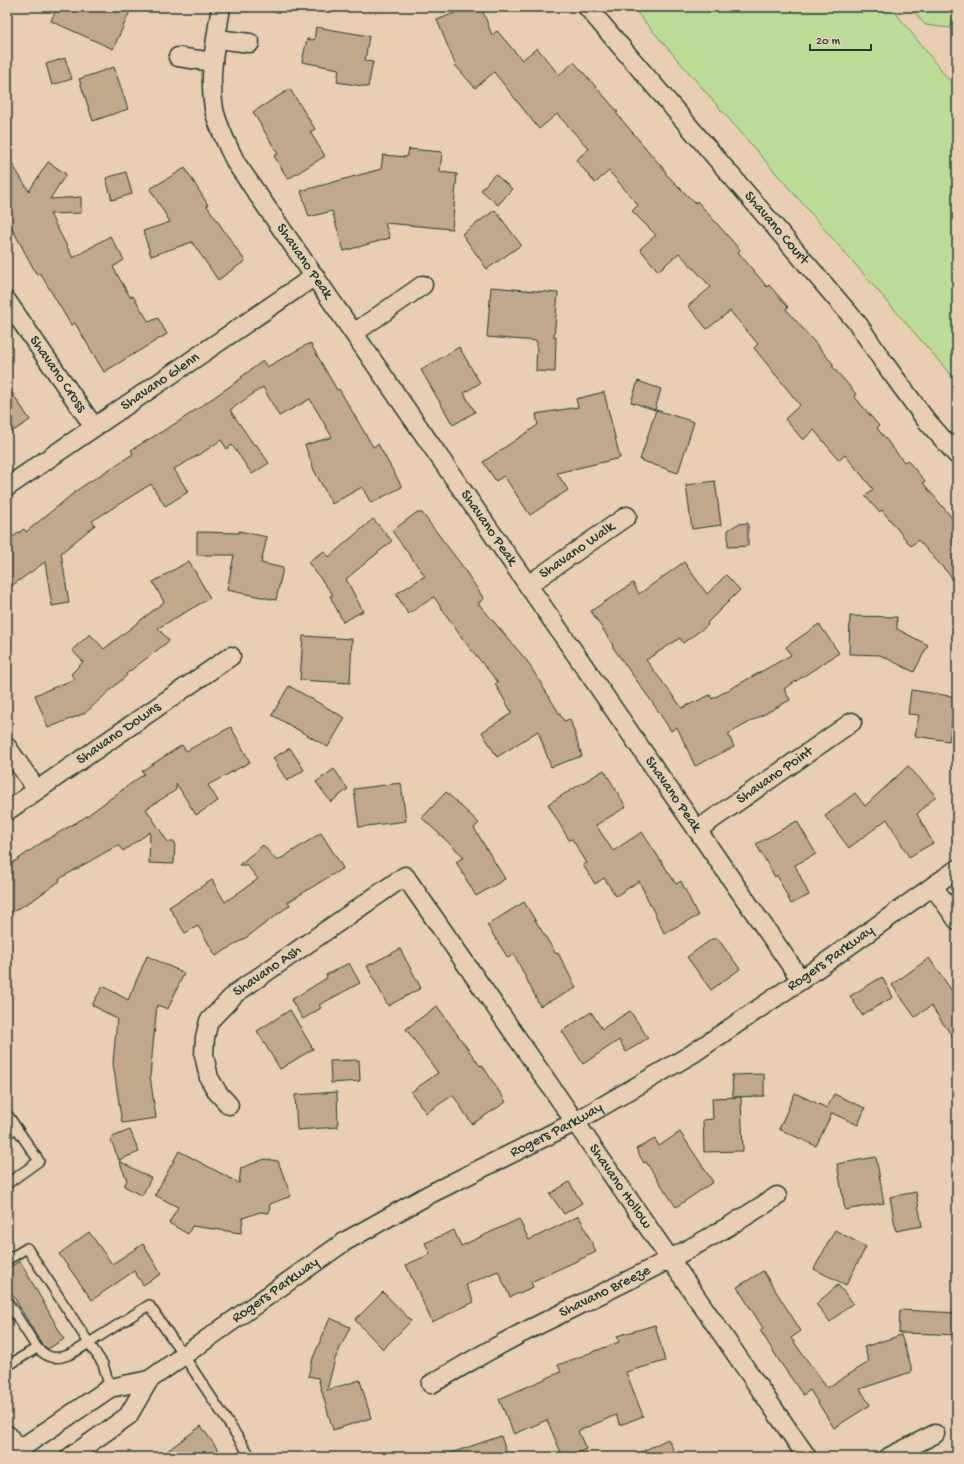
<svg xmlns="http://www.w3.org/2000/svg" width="964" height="1464" font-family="'Gochi Hand',sans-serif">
<rect width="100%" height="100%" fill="#eaceb1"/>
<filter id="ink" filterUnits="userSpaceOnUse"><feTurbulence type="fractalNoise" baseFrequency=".025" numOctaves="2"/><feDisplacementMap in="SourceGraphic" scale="8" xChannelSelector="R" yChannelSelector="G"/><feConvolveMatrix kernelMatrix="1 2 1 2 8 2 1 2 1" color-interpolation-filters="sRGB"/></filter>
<g filter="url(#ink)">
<g fill="#badc96" stroke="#6c8c65">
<polygon points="632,7 891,7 957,90 957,382"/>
<polygon points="910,7 957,7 957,9 950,28 925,25"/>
</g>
<g fill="#c1a88b" stroke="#1f3d34">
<polygon points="57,7 132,7 113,49 51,21"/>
<polygon points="469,7 481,7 492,35 497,31 522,60 537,48 559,75 574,62 618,112 616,113 666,172 665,173 695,203 697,201 740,250 738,252 767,287 769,285 788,307 786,309 834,365 832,366 856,394 854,396 879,426 877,428 904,462 907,460 925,481 923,483 957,524 957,583 918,540 911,546 882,510 879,512 865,496 873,489 845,455 839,460 814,430 803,440 785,419 800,405 754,348 758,344 730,311 707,329 688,306 711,287 679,253 658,271 640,249 656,235 632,211 638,205 609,171 595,183 576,160 589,149 557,114 539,129 494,72 475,88 456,66 437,20"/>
<polygon points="316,27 369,36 365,61 373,62 368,87 337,82 339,69 302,62 307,39 314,40"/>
<polygon points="65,58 72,79 52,85 46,64"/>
<polygon points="114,67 128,109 93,121 79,79"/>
<polygon points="290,89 315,129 310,132 325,156 288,179 274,156 278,154 253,112"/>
<polygon points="409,149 442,152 440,172 457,174 452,229 385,223 390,238 344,251 332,211 309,217 301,191 381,169 383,155 407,157"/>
<polygon points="7,156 29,191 48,162 66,174 50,199 81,197 81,213 50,214 73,258 110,236 124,260 113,267 130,297 133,296 149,322 158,318 167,334 104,372 75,323 71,325 40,273 37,275 7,219"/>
<polygon points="185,168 208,205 207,206 245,261 218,280 192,242 151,256 143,231 170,222 150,189"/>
<polygon points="126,172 132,194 112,200 106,178"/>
<polygon points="495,174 512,189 498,205 481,190"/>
<polygon points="495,210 521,245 487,269 462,234"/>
<polygon points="491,287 558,293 554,337 556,337 555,372 536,371 537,341 487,337"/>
<polygon points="310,343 337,390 339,389 373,447 378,444 402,487 371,503 362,487 332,504 314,470 305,445 332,437 310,399 279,416 263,387 230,410 254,445 256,444 269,463 252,474 232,445 227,449 221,440 202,453 174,469 188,492 165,506 151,484 92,521 95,525 61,553 69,603 52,606 45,562 7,589 7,541 24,529 26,532 80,488 133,454 131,450 178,422 242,378 241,377 263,361 267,367"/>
<polygon points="459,347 480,383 464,393 475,412 453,425 421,370"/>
<polygon points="638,381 661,389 655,410 631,402"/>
<polygon points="7,385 30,420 7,435"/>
<polygon points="604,392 620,458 557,473 568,490 530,515 504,476 496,481 483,462 538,425 536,414 578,407 576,399"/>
<polygon points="656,410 694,422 678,473 640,460"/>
<polygon points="715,481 721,525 692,529 686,485"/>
<polygon points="416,513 422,513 460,563 484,599 478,603 527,661 564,721 570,719 582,756 551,767 538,731 497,757 482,732 512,713 495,684 498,682 464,641 434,597 408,614 396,594 425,576 392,531"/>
<polygon points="373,519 392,541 346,579 363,611 343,622 330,596 333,595 308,562 324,551 329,557"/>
<polygon points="748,523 748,546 728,547 728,530 738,524"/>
<polygon points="239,531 267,537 261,563 283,568 276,600 227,590 234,555 197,555 197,532 239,533"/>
<polygon points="189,561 210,598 158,628 169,641 126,674 127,675 85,713 48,728 35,695 75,679 71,674 83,662 72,650 90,634 104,649 164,602 153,582"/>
<polygon points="684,562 707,594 726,575 740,590 707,623 708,625 683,643 680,638 646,660 682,708 710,695 712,699 791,655 786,647 819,624 839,653 784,689 790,700 728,734 734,747 695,766 677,727 671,731 652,702 612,646 613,645 591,611 633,583 639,594"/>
<polygon points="850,616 897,617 897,629 928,645 914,672 880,655 849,654"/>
<polygon points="303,636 352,639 350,683 300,680"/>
<polygon points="289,686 345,718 328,747 272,715"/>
<polygon points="911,690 957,697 957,718 953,717 949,741 915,736 919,715 908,714"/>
<polygon points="231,727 250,762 208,785 218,801 196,815 176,783 176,790 146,809 168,842 175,842 174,864 149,863 150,832 123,851 118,845 59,879 60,881 33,900 7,915 7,867 41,843 84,818 144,774 142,771 182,745 186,751"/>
<polygon points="290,748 304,770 287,781 273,758"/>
<polygon points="908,766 936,796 917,814 933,843 909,857 887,819 849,848 825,816 855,793 865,806"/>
<polygon points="334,769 348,789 331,802 316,782"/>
<polygon points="604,770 626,807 596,825 613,851 642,832 676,884 681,881 698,916 664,933 639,881 616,896 604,878 595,884 583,865 587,863 572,839 569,840 548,804"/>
<polygon points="401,783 406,821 359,827 354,789"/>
<polygon points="446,792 479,823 474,828 505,879 476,896 456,862 464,857 422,818"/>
<polygon points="797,821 816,854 795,865 809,895 791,904 777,875 775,877 756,844"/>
<polygon points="321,833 343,868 288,902 290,905 247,937 216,956 198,926 185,933 169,907 212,880 225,902 258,879 247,865 239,865 263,845 277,861"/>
<polygon points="524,902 556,954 558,953 576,988 540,1006 514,954 508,958 487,925"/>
<polygon points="712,939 718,939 740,969 711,990 687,957"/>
<polygon points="400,949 421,988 388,1006 367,966"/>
<polygon points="147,956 184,973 168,1009 157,1005 150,1076 156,1118 122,1123 113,1063 117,1019 92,1005 103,986 128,1000"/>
<polygon points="929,958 957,998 957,1043 931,1006 915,1017 892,985"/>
<polygon points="349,963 360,983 319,1005 321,1008 303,1019 291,1000 327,978 326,975"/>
<polygon points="882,977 893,997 862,1015 850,996"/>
<polygon points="437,1006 480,1066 482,1065 506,1102 472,1124 453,1095 426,1113 411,1092 438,1073 406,1029"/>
<polygon points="290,1010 313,1049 280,1069 257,1031"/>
<polygon points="630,1011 648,1038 626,1052 619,1040 583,1064 562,1031 591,1012 602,1029"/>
<polygon points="359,1060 360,1081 331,1083 330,1061"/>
<polygon points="764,1074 764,1096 733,1097 732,1075"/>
<polygon points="337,1092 338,1127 297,1130 295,1095"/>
<polygon points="795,1093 827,1108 834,1094 865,1108 858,1125 832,1113 816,1146 779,1129"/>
<polygon points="741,1097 743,1151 704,1152 703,1120 713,1119 712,1098"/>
<polygon points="130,1130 139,1152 119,1160 110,1138"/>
<polygon points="680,1132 713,1182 676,1207 646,1162 644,1163 636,1149 655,1139 659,1146"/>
<polygon points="179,1151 239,1183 241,1168 265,1159 278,1161 291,1196 270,1204 269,1213 260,1212 243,1218 241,1233 192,1226 188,1234 169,1223 178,1207 155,1195"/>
<polygon points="876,1157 884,1203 845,1210 837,1164"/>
<polygon points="119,1161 151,1178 142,1196 124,1186 127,1180"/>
<polygon points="569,1182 582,1203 564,1214 550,1194"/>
<polygon points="916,1192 922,1226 896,1231 890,1197"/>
<polygon points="579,1216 596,1252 531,1282 533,1287 510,1297 498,1271 466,1285 474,1302 432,1322 406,1265 430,1254 425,1243 454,1230 461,1246 519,1219 529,1240"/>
<polygon points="835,1230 866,1247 846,1285 814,1269"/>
<polygon points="89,1232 112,1264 143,1244 161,1274 143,1285 134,1271 92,1300 59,1254"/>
<polygon points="20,1261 64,1339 48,1349 41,1344 33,1330 7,1285 7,1269"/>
<polygon points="763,1271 801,1331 791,1338 827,1388 869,1362 864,1347 901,1335 911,1366 911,1372 860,1389 870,1405 834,1428 810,1390 803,1395 780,1362 760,1330 763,1328 737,1287"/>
<polygon points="838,1285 853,1303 830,1322 816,1304"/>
<polygon points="383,1292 411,1321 383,1349 355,1320"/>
<polygon points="900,1310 957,1313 957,1335 935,1334 899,1333"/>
<polygon points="330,1318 350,1327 335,1359 327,1390 360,1380 371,1418 333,1430 318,1378 308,1376 313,1358"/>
<polygon points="655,1325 665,1361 626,1372 643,1416 620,1425 616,1415 578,1431 586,1449 568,1457 563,1457 547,1420 514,1434 499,1399 561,1372 558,1365 619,1342 617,1336"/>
<polygon points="201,1426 223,1457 159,1457"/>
<polygon points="501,1436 508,1457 449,1457 448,1454"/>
<polygon points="668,1439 677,1457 631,1457"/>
</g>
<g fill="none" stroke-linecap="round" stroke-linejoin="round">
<g stroke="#1f3d34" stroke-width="12">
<g id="lane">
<polyline points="7,1114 39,1161 7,1184"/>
<polyline points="7,1134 16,1128"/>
<path d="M 7,1260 L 27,1248 L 89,1343 C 78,1350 62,1362 48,1356 C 44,1354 41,1351 37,1348"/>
<polyline points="7,1301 37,1348 7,1366"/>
<polyline points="110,1388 103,1364 89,1343 149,1305 184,1356 251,1457"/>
</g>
</g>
<g stroke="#1f3d34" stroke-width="21">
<g id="street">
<path id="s1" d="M 221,7 C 216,40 208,75 214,109 C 218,128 228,146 236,163 L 801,980"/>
<path id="s2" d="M 587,7 L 858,324 L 882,360 L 926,420 L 957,455"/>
<polyline points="217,39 250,43"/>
<polyline points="178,57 213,62"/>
<path id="s3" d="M 7,301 L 94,427"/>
<polyline points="354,333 423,285"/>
<path id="s4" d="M 7,487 L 315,276"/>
<path id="s5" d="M 528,585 L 627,516"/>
<polyline points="7,747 37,790"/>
<path id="s6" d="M 7,811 L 231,656"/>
<path id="s7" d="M 697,830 L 852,722"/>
<polyline points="933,886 957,920"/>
<path id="s8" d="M 229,1105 L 218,1093 L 209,1078 L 204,1055 L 205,1037 L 209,1021 L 236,993 L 405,876 L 807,1457"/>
<path id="s9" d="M 431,1384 C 463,1366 494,1347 526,1331 C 612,1288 698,1249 777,1196"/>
<path id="s10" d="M 8,1457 L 110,1388 L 149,1380 L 344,1242 L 430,1194 L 575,1122 L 692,1054 L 801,980 L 957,869"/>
<polyline points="70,1457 128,1416 149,1380"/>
<polyline points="889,1457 935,1434"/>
</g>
</g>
<g stroke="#1f3d34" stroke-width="25">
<polyline id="secondary" points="7,1437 20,1457"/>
</g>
<use href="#lane" stroke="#eaceb1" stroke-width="9"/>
<use href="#street" stroke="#eaceb1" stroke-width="18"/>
<use href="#secondary" stroke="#eaceb1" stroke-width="22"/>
</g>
</g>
<g text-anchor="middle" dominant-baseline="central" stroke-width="3" stroke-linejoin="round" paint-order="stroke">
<g font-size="15" fill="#1f3d34" stroke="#eaceb1">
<text stroke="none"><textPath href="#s2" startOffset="291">Shavano Court</textPath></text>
<text stroke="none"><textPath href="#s1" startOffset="281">Shavano Peak</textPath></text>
<text stroke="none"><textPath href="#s3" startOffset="89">Shavano Cross</textPath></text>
<text stroke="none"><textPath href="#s4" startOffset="186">Shavano Glenn</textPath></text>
<text stroke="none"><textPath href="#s1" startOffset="605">Shavano Peak</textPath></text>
<text stroke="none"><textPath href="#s5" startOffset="60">Shavano Walk</textPath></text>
<text stroke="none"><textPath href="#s6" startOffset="136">Shavano Downs</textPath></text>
<text stroke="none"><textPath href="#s7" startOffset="95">Shavano Point</textPath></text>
<text stroke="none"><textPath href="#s1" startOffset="929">Shavano Peak</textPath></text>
<text stroke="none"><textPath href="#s10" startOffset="966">Rogers Parkway</textPath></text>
<text stroke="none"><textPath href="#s8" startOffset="169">Shavano Ash</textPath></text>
<text stroke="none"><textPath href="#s10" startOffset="642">Rogers Parkway</textPath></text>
<text stroke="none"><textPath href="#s8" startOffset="714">Shavano Hollow</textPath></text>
<text stroke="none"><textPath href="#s10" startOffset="318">Rogers Parkway</textPath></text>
<text stroke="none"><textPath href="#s9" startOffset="197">Shavano Breeze</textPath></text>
</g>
</g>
<rect width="964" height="1464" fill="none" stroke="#eaceb1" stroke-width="24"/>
<rect x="12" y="12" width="940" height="1440" fill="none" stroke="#1f3d34" stroke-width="1.5" filter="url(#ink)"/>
<path d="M810 44v6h61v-6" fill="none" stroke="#1f3d34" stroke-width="2"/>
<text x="816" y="44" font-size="12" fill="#1f3d34" stroke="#eaceb1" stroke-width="3" paint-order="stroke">20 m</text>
</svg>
